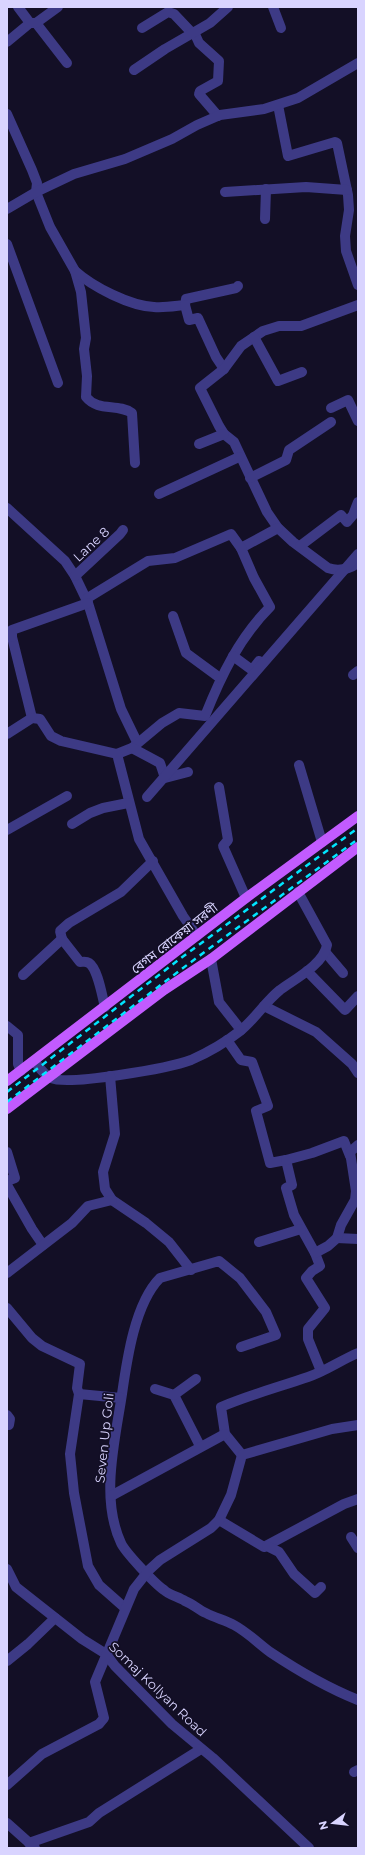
<svg xmlns="http://www.w3.org/2000/svg" width="365" height="1855" font-family="Montserrat,'Noto Sans Bengali',sans-serif">
<rect width="100%" height="100%" fill="#130f26"/>
<g fill="none" stroke-linecap="round" stroke-linejoin="round">
<g stroke="#3d3a85" stroke-width="10">
<polyline points="18,7 30,23"/>
<polyline points="273,7 281,28"/>
<polyline points="36,23 67,63"/>
<polyline points="142,28 168,12 174,14 192,33"/>
<polyline points="194,32 199,43 219,61 218,81 200,91 199,94 218,116"/>
<polyline points="7,42 30,23 36,23 58,7"/>
<polyline points="134,70 165,49 210,23 228,7"/>
<polyline points="278,105 288,156 335,142 337,143 348,195 349,210 345,236 346,251 358,285"/>
<path d="M 7,114 L 32,170 L 37,183 L 36,192 L 50,227 L 75,271 L 81,292 L 86,338 L 84,349 L 87,376 L 86,397 C 98,412 118,403 132,413 L 135,463"/>
<polyline points="225,192 306,187 347,190"/>
<polyline points="7,209 36,192 74,174 125,159 172,139 197,125 220,115 264,109 298,98 358,63"/>
<polyline points="265,219 266,189"/>
<polyline points="7,244 58,383"/>
<path d="M 75,271 C 93,287 130,306 154,307 C 164,308 175,306 185,305 L 186,299 L 236,288 L 238,286"/>
<polyline points="185,305 189,320 198,318 216,357 224,369"/>
<path d="M 358,305 L 301,326 L 279,326 L 263,331 L 241,346 L 224,369 L 200,388 L 219,426 L 224,434 L 234,442 L 267,512 L 278,528 L 293,542 L 328,568 C 339,572 349,569 358,563"/>
<polyline points="254,337 278,381 302,372"/>
<polyline points="331,408 348,400 358,421"/>
<polyline points="199,444 224,434"/>
<polyline points="250,478 286,460 289,450 331,422"/>
<polyline points="159,494 239,457"/>
<polyline points="7,508 65,561 75,576 88,603 121,709 137,742"/>
<polyline points="300,546 341,515 347,522 353,515 358,502"/>
<polyline points="241,548 278,528"/>
<polyline points="75,576 120,534 123,530"/>
<path d="M 86,599 L 148,561 L 175,558 L 231,534 L 241,548 L 254,578 L 270,607 C 239,638 221,676 205,716 L 179,713 L 162,723 L 132,748 L 117,754"/>
<polyline points="173,616 186,653 220,678"/>
<polyline points="7,635 12,637 32,718"/>
<polyline points="12,637 12,630 88,603"/>
<polyline points="233,656 252,670 259,661"/>
<polyline points="353,675 358,671"/>
<polyline points="7,734 32,718 40,719 51,736 61,741 117,754 139,839 183,916 197,936"/>
<polyline points="132,748 160,763 165,778 188,772"/>
<polyline points="299,765 322,842"/>
<polyline points="219,787 228,840 223,846 246,898"/>
<polyline points="147,797 358,554"/>
<polyline points="72,824 90,813 103,808 128,803"/>
<polyline points="7,830 67,796"/>
<polyline points="62,939 60,931 69,923 121,892 153,861"/>
<polyline points="326,953 343,973"/>
<polyline points="211,959 219,1002 241,1030"/>
<polyline points="307,971 345,1010 358,996"/>
<path d="M 23,975 L 62,939 L 80,962 C 83,962 86,961 89,963 C 98,969 102,996 105,1007"/>
<polyline points="264,1006 316,1032 352,1064 358,1073"/>
<polyline points="7,1026 18,1035 18,1064 21,1071"/>
<polyline points="227,1040 241,1060 252,1062 268,1106 256,1111 270,1163 286,1160 292,1185 286,1188 294,1215 315,1253 320,1266 312,1271 306,1278 325,1308 308,1329 308,1339 321,1371"/>
<path d="M 34,1061 C 38,1066 45,1076 51,1078 C 68,1086 170,1068 191,1060 C 207,1053 226,1042 240,1031 C 255,1019 265,1002 280,990 C 295,979 324,964 327,945 L 298,892"/>
<polyline points="110,1076 115,1134 103,1172 105,1189 112,1200 146,1223 169,1242 191,1270"/>
<polyline points="7,1152 15,1178 7,1181"/>
<polyline points="286,1160 312,1153 344,1141 350,1156"/>
<polyline points="7,1185 32,1229 43,1245"/>
<polyline points="337,1238 358,1239"/>
<polyline points="259,1242 301,1229"/>
<polyline points="315,1253 328,1246 337,1238 341,1225 355,1200 356,1191 350,1152 358,1145"/>
<polyline points="7,1273 72,1223 88,1206 112,1200"/>
<polyline points="7,1308 32,1338 42,1346 80,1364 77,1388 79,1394 70,1454 74,1493 88,1566 99,1585 125,1608"/>
<path d="M 241,1347 L 276,1335 L 266,1312 L 240,1278 L 219,1261 L 160,1278 C 135,1303 127,1359 122,1394 C 115,1441 100,1498 121,1543 C 125,1552 155,1584 164,1590 C 169,1595 179,1597 185,1601 C 193,1604 199,1610 206,1613 C 215,1618 225,1620 234,1625 C 247,1632 258,1643 270,1652 C 297,1670 328,1688 358,1700"/>
<polyline points="155,1389 174,1395 200,1446"/>
<polyline points="79,1394 121,1398"/>
<polyline points="174,1395 196,1379"/>
<polyline points="7,1415 10,1419 9,1425"/>
<path d="M 242,1455 L 225,1434 L 221,1407 C 249,1395 279,1387 308,1377 C 326,1371 341,1360 358,1353"/>
<polyline points="111,1496 225,1434"/>
<polyline points="219,1520 264,1547 344,1504 358,1499"/>
<polyline points="351,1537 358,1548"/>
<polyline points="267,1546 279,1552 294,1574 315,1593 321,1587"/>
<polyline points="7,1569 16,1587 82,1639 106,1654 115,1666 172,1724 213,1758 309,1848"/>
<polyline points="7,1661 28,1644 55,1618"/>
<polyline points="354,1772 358,1770"/>
<polyline points="7,1785 42,1754 99,1724 104,1718 95,1682 134,1589 149,1570 160,1560 211,1528 219,1520 231,1495 242,1455 332,1429 358,1425"/>
<polyline points="7,1823 35,1848"/>
<polyline points="29,1843 89,1822 99,1813 201,1749"/>
</g>
<g stroke="#c25bff" stroke-width="10">
<polyline points="7,1081 246,898 358,816"/>
<polyline points="7,1109 164,990 211,959 358,847"/>
</g>
<g stroke="#00e5ff" stroke-width="2.5" stroke-dasharray="6 5" stroke-linecap="butt">
<polyline points="7,1092 181,958 358,828"/>
<polyline points="7,1102 187,965 358,839"/>
</g>
</g>
<g text-anchor="middle" dominant-baseline="central" stroke-width="3.5" stroke-linejoin="round" paint-order="stroke">
<g font-size="13" fill="#d9d4ff" stroke="#130f26">
<text transform="translate(91 544) rotate(-43)">Lane 8</text>
<text transform="translate(174 938) rotate(-38)">বেগম রোকেয়া সরণী</text>
<text transform="translate(104 1438) rotate(-84)">Seven Up Goli</text>
<text transform="translate(158 1689) rotate(44)">Somaj Kollyan Road</text>
</g>
</g>
<rect width="365" height="1855" fill="none" stroke="#d9d4ff" stroke-width="16"/>
<g transform="translate(333 1823) rotate(255)" stroke="#130f26" stroke-width="3" paint-order="stroke">
<path d="M0-3L7 15L0 10L-7 15Z" fill="#d9d4ff"/>
<text y="-6" font-size="11" font-weight="bold" text-anchor="middle" fill="#d9d4ff">N</text>
</g>
</svg>
